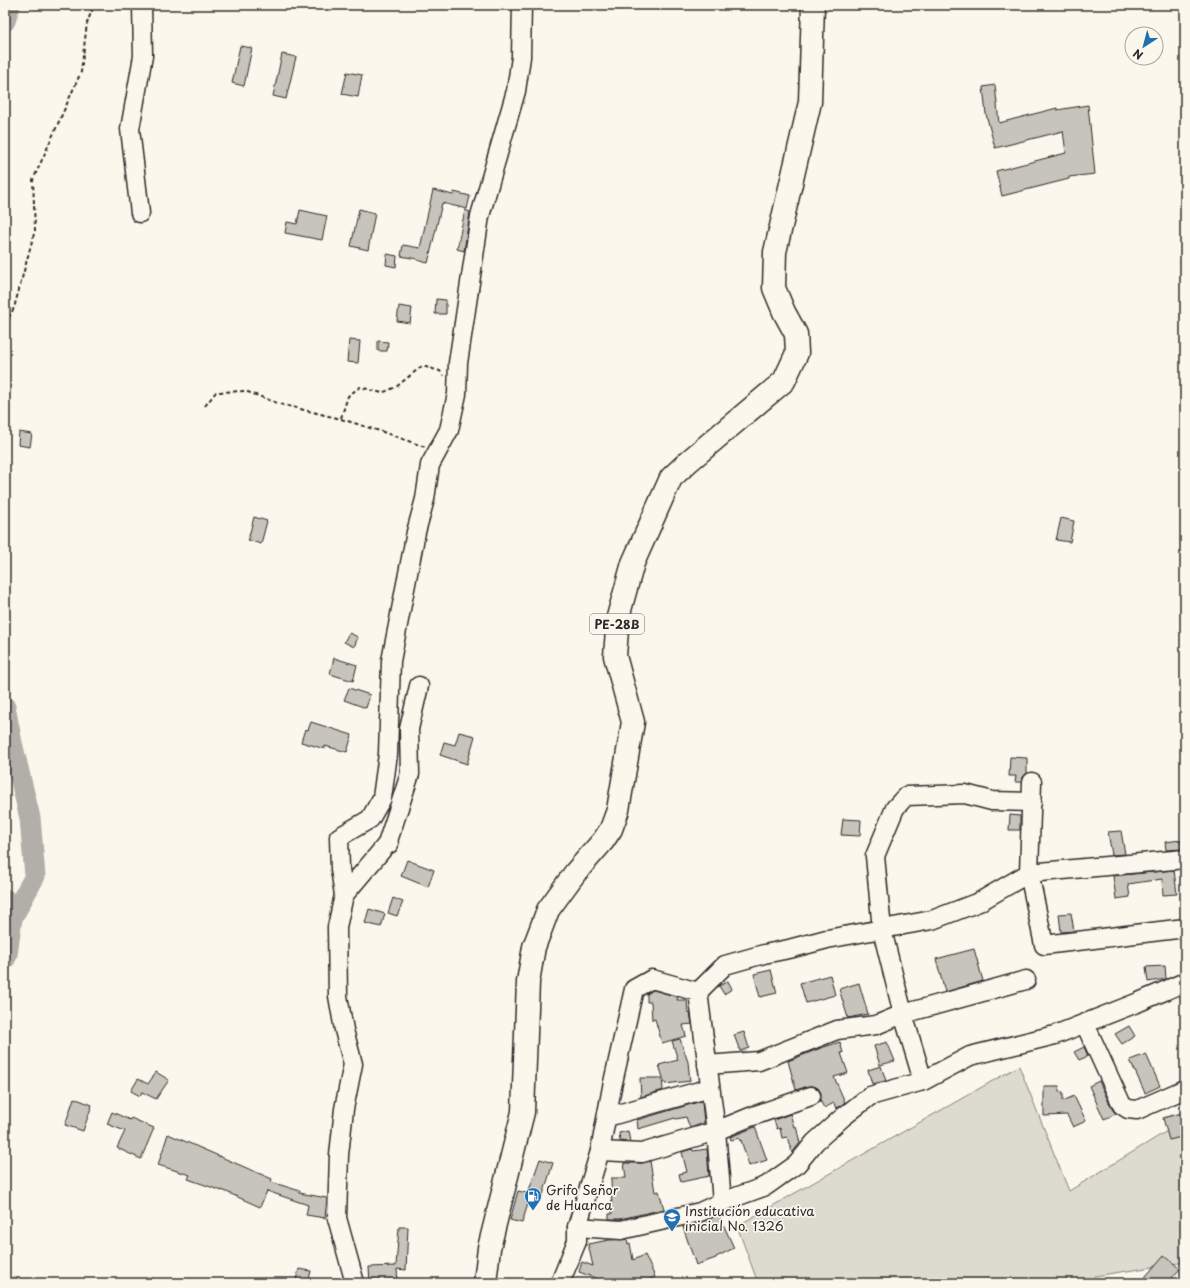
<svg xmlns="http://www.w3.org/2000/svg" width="1190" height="1288" font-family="'Playpen Sans',sans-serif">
<rect width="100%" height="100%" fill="#fbf7ec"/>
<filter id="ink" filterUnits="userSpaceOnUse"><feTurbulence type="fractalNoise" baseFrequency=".025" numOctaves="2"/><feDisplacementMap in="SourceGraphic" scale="8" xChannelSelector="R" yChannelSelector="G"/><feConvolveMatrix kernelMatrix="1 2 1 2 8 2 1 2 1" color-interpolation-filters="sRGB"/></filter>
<g filter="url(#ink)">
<polygon fill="#dddad0" stroke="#84827e" points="1019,1066 1069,1191 1185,1120 1185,1262 1095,1276 1091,1283 758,1283 737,1226"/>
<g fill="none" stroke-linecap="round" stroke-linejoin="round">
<g stroke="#b1afa7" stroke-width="21">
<polyline points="5,21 10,5"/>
<polyline points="5,707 12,743 30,818 35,876 12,918"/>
<polyline points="5,899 12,918 7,955 5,959"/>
</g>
</g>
<g fill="#c7c4bc" stroke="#2b2b2b">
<polygon points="240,46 252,48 244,86 232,83"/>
<polygon points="282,54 296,57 286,99 273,96"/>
<polygon points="347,72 362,75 358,97 342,94"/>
<polygon points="995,85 999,123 1057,108 1057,110 1088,105 1095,174 1069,177 1069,179 1002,196 996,171 1066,153 1063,131 995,148 986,114 983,87"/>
<polygon points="433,190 453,195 454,192 470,196 467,209 442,203 428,263 417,260 417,259 401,256 403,245 420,248"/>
<polygon points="359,209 375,213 368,250 351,246"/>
<polygon points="300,210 327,216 322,240 285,233 287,222 297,224"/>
<polygon points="465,210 470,212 464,251 457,249"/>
<polygon points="387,254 397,256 396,267 386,265"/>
<polygon points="436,299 446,300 446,314 435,314"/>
<polygon points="399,306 412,308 410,323 397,321"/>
<polygon points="349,340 360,341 358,363 347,362"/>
<polygon points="378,341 388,342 387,351 378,351"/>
<polygon points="19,432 32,434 30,447 18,445"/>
<polygon points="254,517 267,521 261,544 248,540"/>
<polygon points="1061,518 1074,521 1070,542 1056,540"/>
<polygon points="349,633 358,637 354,647 344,642"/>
<polygon points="334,658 357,665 353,681 330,674"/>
<polygon points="349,688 370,695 366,708 344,700"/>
<polygon points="311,722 352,735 347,752 325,746 325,749 301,742 305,729 308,730"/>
<polygon points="459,732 475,736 467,764 440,755 444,742 455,745"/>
<polygon points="1010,757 1027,758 1027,773 1023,777 1022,782 1015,782 1016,776 1009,776"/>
<polygon points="1010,815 1020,816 1020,830 1009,830"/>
<polygon points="843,819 861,820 860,836 841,835"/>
<polygon points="1121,831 1125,854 1112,855 1108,832"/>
<polygon points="1181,840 1182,849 1166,850 1165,842"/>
<polygon points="407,860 434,870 428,887 401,876"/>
<polygon points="1174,870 1177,894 1163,895 1162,879 1128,884 1130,897 1116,899 1113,876"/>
<polygon points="393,898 403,902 397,916 388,913"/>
<polygon points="369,909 385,914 381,927 365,923"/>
<polygon points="1071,913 1074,931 1061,932 1059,914"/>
<polygon points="974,949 983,981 945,992 936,959"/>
<polygon points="1165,966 1166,979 1148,982 1146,967"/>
<polygon points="771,970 777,993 760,997 754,974"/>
<polygon points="830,975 835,995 806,1003 800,983"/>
<polygon points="728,981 732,989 724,994 719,986"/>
<polygon points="859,983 868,1014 848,1018 839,989"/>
<polygon points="653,990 678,997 677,1000 687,1000 688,1013 690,1013 692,1024 683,1025 686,1036 662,1043 655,1019 652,1020 651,1002 647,1002 647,994"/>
<polygon points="1129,1026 1135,1036 1122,1044 1115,1034"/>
<polygon points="744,1032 749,1048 740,1051 734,1035"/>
<polygon points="680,1039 688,1062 690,1081 665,1084 659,1065 678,1060 672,1041"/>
<polygon points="840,1042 843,1053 841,1053 848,1073 834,1077 845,1102 836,1109 834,1103 824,1108 820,1100 821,1093 818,1088 813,1086 808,1086 796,1090 788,1061 821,1048"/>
<polygon points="887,1042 895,1061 880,1065 874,1046"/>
<polygon points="1084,1047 1088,1056 1079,1060 1074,1052"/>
<polygon points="1146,1054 1160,1086 1145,1093 1130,1060"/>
<polygon points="881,1066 886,1081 872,1084 868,1070"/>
<polygon points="156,1072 169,1080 156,1099 142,1092 140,1096 131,1091 138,1079 148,1084"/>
<polygon points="640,1078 662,1078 663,1090 641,1097"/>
<polygon points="1099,1081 1112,1109 1116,1114 1104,1119 1089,1086"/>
<polygon points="1044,1086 1059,1086 1059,1092 1063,1092 1063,1101 1074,1096 1086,1121 1073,1127 1067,1115 1044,1116"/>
<polygon points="74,1098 92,1105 83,1131 65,1125"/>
<polygon points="702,1101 704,1123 690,1128 686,1117 676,1119 675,1118 638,1129 637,1120"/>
<polygon points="112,1112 130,1120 131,1118 154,1128 141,1159 117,1148 125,1131 107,1124"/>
<polygon points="1185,1112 1185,1123 1182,1124 1185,1136 1169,1140 1163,1118"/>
<polygon points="790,1114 794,1127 796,1126 800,1143 792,1153 787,1137 782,1138 780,1128 777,1129 774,1120"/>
<polygon points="755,1127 767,1160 749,1166 741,1140 740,1141 739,1138 731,1140 730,1137"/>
<polygon points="628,1131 630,1142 620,1141 619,1133"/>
<polygon points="168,1134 272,1179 271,1182 300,1191 299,1193 327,1198 325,1218 306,1215 308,1205 267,1191 260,1207 222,1190 222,1191 188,1179 190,1175 158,1165"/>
<polygon points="692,1149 693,1151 707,1149 709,1176 681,1182 679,1174 687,1172 682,1152"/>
<polygon points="540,1159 553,1163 543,1195 529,1190"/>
<polygon points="650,1161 655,1192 659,1191 664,1209 620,1219 609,1219 609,1214 612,1214 611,1178 626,1178 624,1163 642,1163"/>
<polygon points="518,1191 531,1194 522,1223 510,1220"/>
<polygon points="719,1215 734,1248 716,1257 716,1258 696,1265 683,1227 702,1222"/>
<polygon points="399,1227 408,1227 406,1270 397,1269 398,1283 370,1283 369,1267 396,1266"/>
<polygon points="627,1239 628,1244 630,1243 633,1260 645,1255 655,1277 641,1283 609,1283 579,1272 582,1262 593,1266 588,1244 609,1240"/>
<polygon points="1164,1255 1180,1269 1167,1283 1140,1283"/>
<polygon points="299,1269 311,1271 308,1283 295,1283"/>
</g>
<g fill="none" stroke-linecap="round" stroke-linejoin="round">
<g stroke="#2b2b2b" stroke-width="21">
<g id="minor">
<polyline points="140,213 130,129 143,56 142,5"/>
<polyline points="1032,782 1029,873 1044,945 1185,928"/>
<polyline points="387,844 410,774 409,729 419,686"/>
<polyline points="344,895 387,844 389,844"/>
<polyline points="698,992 725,965 764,954 789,949 827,939 932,920 979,902 1029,873 1185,859"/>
<polyline points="1085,1024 1122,1105 1128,1109 1137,1110 1185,1089"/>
<polyline points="707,1065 759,1061 837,1030 876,1025 903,1014 1026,980"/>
<polyline points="923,1081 903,1014 882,930 875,856 895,808 906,796 965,794 992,801 1032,802"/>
<polyline points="607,1117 710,1088"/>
<polyline points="600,1151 642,1153 716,1131 750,1117 811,1096"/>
<polyline points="577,1227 621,1230 700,1212 722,1202"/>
<polyline points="355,1283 337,1218 339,1155 344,1109 353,1064 344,1030 338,996 337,927 344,895 340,869 339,837 370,819 382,798 388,754 391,661 416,532 425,499 430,465 449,430 457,394 458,363 480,216 516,91 521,57 522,5"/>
<polyline points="560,1283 577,1241 577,1227 600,1151 612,1087 634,989 652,979 698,992 716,1131 722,1202 766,1186 797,1164 815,1142 843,1117 870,1096 923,1081 970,1056 1055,1035 1139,1002 1185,982"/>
</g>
</g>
<g stroke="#2b2b2b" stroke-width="25">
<polyline id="highway" points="485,1283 489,1248 523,1112 528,982 534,947 548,910 575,873 603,841 611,829 618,810 633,722 615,656 618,617 633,563 671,478 689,461 784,381 797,353 796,334 784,312 774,288 775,252 810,102 813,5"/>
</g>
<g stroke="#2b2b2b" stroke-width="2" stroke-dasharray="4 3" stroke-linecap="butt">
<polyline points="5,324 14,308 35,230 33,180 81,72 87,23 94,5"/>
<polyline points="205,406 216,392 245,391 280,404 341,419 383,432 425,447"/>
<polyline points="341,418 348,396 360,387 382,393 396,387 422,366 440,371 443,376"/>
</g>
<use href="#minor" stroke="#fbf7ec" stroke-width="18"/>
<use href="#highway" stroke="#fbf7ec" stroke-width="22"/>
</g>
</g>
<defs>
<g id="fuel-pin" transform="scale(0.9)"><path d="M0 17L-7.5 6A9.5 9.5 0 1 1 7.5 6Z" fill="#1f6fb2" stroke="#fbf7ec"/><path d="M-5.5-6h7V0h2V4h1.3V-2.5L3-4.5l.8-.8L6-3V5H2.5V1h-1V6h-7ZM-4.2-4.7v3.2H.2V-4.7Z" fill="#fff"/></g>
<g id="school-pin" transform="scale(0.9)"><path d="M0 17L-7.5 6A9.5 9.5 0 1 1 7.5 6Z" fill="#1f6fb2" stroke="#fbf7ec"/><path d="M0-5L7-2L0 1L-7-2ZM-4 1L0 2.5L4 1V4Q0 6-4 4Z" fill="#fff"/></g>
</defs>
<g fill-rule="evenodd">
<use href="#fuel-pin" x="533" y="1196"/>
<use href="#school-pin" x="672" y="1217"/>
</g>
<g text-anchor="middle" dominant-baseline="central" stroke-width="3.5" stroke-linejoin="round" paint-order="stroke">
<rect fill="#fbf7ec" stroke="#696865" stroke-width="1" x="590" y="614" width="54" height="20" rx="3"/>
<g font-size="12" font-weight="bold" fill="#2b2b2b">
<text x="617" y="624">PE-28B</text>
</g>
<g font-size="13" fill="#2b2b2b" stroke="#fbf7ec" text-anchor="start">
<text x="546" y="1189">Grifo Señor<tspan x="546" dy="15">de Huanca</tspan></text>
<text x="685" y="1210">Institución educativa<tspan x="685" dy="15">inicial No. 1326</tspan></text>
</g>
</g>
<rect width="1190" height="1288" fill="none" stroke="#fbf7ec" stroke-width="20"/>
<rect x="10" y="10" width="1170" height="1268" fill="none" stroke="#2b2b2b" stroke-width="1.5" filter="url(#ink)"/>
<g transform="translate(1144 46) rotate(216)"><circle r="19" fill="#fbf7ec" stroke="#a8a59f"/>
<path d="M0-3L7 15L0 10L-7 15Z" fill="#1f6fb2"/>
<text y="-6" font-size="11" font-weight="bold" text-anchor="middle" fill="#2b2b2b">N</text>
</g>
</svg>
